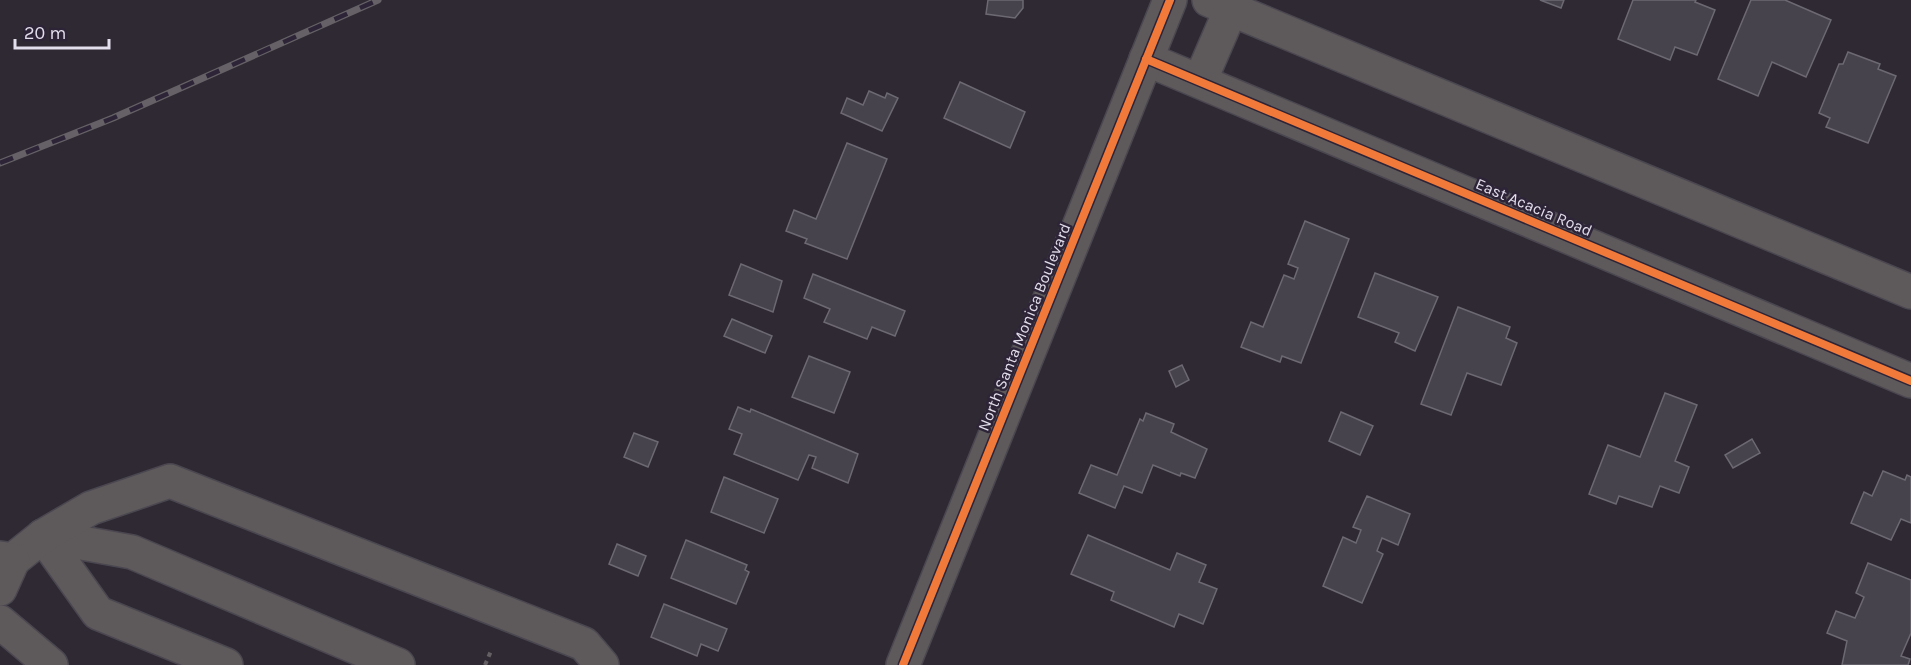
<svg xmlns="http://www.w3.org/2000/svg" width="1911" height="665" font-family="Karla,sans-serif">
<rect width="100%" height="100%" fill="#2e2933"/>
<g fill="#47434d" stroke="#6d6973" stroke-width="1.5">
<polygon points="988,0 1023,0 1023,8 1015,18 986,14"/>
<polygon points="1540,0 1564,0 1561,8"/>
<polygon points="1633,0 1696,0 1695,2 1715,10 1697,55 1675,47 1670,60 1618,39"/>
<polygon points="1751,0 1785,0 1831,20 1806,77 1772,62 1758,96 1718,79"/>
<polygon points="1848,52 1880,64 1878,69 1896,76 1868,143 1826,127 1830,118 1819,113 1839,64 1843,64"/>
<polygon points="960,82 1025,112 1010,148 944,118"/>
<polygon points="869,91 885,98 887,93 898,98 882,131 841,113 847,98 863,105"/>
<polygon points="847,143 887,159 847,259 805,243 807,239 786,231 794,210 816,219"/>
<polygon points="1305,221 1349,239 1301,363 1282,356 1280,362 1241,347 1251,322 1263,327 1284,275 1294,279 1298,268 1288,264"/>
<polygon points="741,264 782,281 773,312 729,295"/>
<polygon points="1375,273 1438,297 1415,351 1395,342 1399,333 1358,317"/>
<polygon points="813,274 905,311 895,336 872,327 867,339 824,322 830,309 804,298"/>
<polygon points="1458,307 1510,327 1506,338 1517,343 1501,385 1467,373 1451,415 1421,404"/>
<polygon points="732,319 772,336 765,353 724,336"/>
<polygon points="809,356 850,372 834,413 792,397"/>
<polygon points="1182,365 1189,380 1176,387 1169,371"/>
<polygon points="1665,393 1697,405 1675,461 1689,467 1679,493 1660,486 1652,507 1619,496 1616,504 1589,494 1608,445 1640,457"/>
<polygon points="738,407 750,412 751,409 858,454 848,483 812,468 816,457 809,455 798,480 734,454 742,434 729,429"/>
<polygon points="1341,412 1373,426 1360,455 1329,441"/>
<polygon points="1146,413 1174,424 1171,432 1207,449 1195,478 1181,473 1180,476 1153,465 1142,493 1124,486 1115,508 1079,493 1091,465 1117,475 1140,419 1143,421"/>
<polygon points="634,433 658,442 648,467 624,457"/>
<polygon points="1752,439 1760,453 1733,468 1725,455"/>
<polygon points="1883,471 1905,480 1907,475 1911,477 1911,523 1901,519 1891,540 1851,523 1864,492 1872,496"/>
<polygon points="724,477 778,499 764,533 711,512"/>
<polygon points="1367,496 1410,514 1398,545 1382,538 1377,551 1383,554 1362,603 1323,586 1343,537 1356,543 1361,530 1353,527"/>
<polygon points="1088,535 1170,570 1177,553 1206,565 1199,582 1217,589 1203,624 1179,614 1174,627 1111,600 1114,592 1071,574"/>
<polygon points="686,540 747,565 745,570 749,572 736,604 671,578"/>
<polygon points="617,544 646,556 638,576 609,564"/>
<polygon points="1868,563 1911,580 1911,633 1901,656 1910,659 1908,665 1842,665 1847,641 1827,633 1836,611 1855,618 1864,597 1856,593"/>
<polygon points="664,604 727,629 718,651 701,644 697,656 651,637"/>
</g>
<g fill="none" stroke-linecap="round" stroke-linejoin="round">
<g stroke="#4b4750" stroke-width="36">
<g id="minor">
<polyline points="1209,0 1911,292"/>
<polyline points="1146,59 1911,381"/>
<polyline points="1200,81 1231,9"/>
<polyline points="43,536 132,552 398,665"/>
<polyline points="43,536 98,613 226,665"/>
<polyline points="0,558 13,560 43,536 91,508 170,481 584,644 602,665"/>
<polyline points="0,589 13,560"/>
<polyline points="0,622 51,665"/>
<polyline points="903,665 1170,0"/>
</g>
</g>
<polyline stroke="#635f62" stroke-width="4" stroke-dasharray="4.5 4.5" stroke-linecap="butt" points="485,665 491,651"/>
<use href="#minor" stroke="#5e5a5b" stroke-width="33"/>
<g stroke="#656166" stroke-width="7">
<polyline id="rail" points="0,163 113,118 378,0"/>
</g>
<use href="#rail" stroke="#2d2438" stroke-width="4.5" stroke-dasharray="14" stroke-linecap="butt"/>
<g stroke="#2d2438" stroke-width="11">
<g id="cycleway">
<polyline points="1146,59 1911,381"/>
<polyline points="903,665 1170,0"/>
</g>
</g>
<use href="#cycleway" stroke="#f17a3a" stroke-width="8"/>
</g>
<g text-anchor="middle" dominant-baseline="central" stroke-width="5" stroke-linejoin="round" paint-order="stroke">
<g font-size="16" fill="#e4dfec" stroke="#2d2438">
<text transform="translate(1534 207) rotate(23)">East Acacia Road</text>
<text transform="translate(1024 327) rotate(-68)">North Santa Monica Boulevard</text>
</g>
</g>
<path d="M15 39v9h94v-9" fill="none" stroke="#e4dfec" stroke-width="3"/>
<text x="24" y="39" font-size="18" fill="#e4dfec" stroke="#2d2438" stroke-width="4.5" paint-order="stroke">20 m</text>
</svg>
